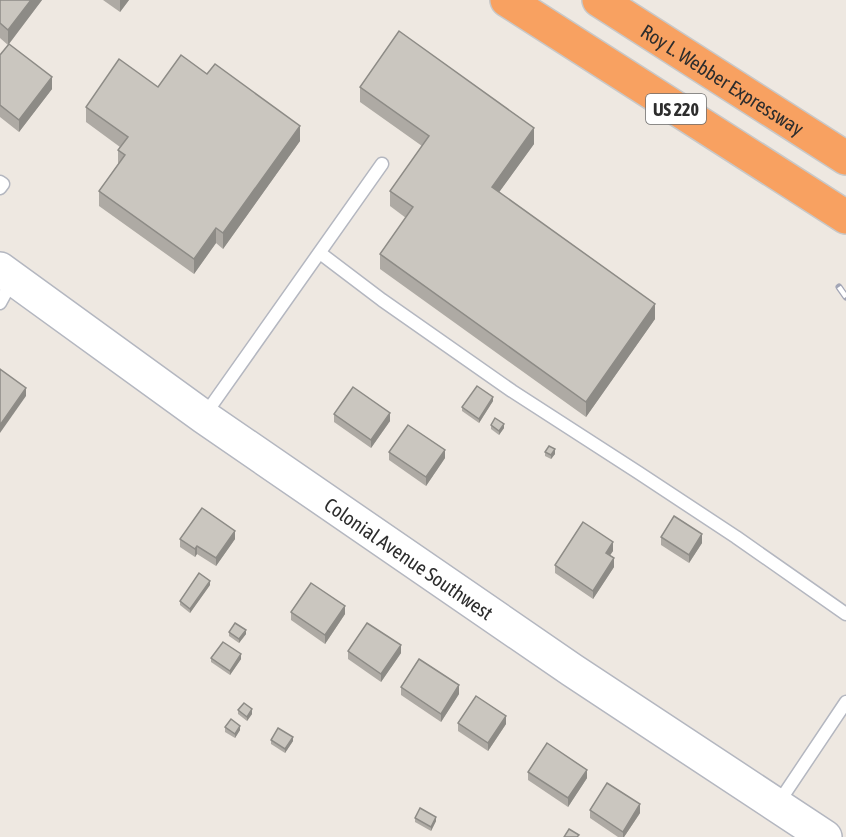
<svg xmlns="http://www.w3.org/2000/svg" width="846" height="837" font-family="'Asap Condensed',sans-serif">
<rect width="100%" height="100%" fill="#eee8e1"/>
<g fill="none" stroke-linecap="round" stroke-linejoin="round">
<g stroke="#b4b7c0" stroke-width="15">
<g id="service">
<polyline points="0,182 3,184 0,188"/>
<polyline points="320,253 382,300 512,391 639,473 736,537 846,614"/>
<polyline points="0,303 12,281"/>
<polyline points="204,416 382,164"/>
<polyline points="777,805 846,702"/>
</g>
</g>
<g stroke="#b4b7c0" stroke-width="36">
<g id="secondary">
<path id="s1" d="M 0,269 L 204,417 L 572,670 L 825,837"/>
</g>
</g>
<g stroke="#c8c8c8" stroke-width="36">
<g id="motorway">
<polyline points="507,0 846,217"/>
<path id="s2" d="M 599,0 L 846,158"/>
</g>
</g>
<use href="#service" stroke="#fff" stroke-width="12"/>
<use href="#secondary" stroke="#fff" stroke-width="33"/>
<use href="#motorway" stroke="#f8a161" stroke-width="33"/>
<g stroke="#a3a6b6" stroke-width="7">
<polyline id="rail" points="839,287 846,297"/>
</g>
<use href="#rail" stroke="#fff" stroke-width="4.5" stroke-dasharray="14" stroke-linecap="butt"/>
</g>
<g fill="#aeaaa4">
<polygon points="0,0 42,0 9,44 52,89 19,132 0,117 0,55 8,45 0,38"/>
<polygon points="103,0 129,0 120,12"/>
<polygon points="158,87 300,141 223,249 216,243 194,274 99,206 99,191 118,164 118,150 120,147 86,122 86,107"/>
<polygon points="360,87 534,144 499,192 655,319 586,417 380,269 380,254 406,218 390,206 390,191 422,146 360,102"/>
<polygon points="493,401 479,423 462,411 462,407"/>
<polygon points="334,414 390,421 371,448 334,422"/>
<polygon points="491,425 504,428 499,435 491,429"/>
<polygon points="389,452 445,458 426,486 389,460"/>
<polygon points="545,452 555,454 551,459 545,456"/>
<polygon points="661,537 702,543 689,563 661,545"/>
<polygon points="180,539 235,539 216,566 197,554 195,557 180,547"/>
<polygon points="613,551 610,555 614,567 593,599 555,573 555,565"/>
<polygon points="210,585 190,613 180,605 180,601"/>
<polygon points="291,612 345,614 325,644 291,620"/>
<polygon points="229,632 246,634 239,643 229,636"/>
<polygon points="348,651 401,653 381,682 348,659"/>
<polygon points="211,658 241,659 230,675 211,662"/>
<polygon points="401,687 459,694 441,722 401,695"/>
<polygon points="238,710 252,714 247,721 238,714"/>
<polygon points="458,723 506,724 488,751 458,731"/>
<polygon points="225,727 240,730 235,738 225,732"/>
<polygon points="271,740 293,741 285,753 271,744"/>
<polygon points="528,772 587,778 568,807 528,780"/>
<polygon points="590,810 640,813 624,837 618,837 590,818"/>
<polygon points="415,818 436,821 431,831 415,822"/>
</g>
<g fill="#8d8b86">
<polygon points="31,0 42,0 8,45 8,30"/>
<polygon points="120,0 129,0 120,12"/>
<polygon points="52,77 52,89 19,132 19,120"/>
<polygon points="300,126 300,141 223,249 223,233"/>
<polygon points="534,128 534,144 492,202 492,187"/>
<polygon points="216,228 216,243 194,274 194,259"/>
<polygon points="655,304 655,319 586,417 586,402"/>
<polygon points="26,388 26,396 0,433 0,425"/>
<polygon points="493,397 493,401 479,423 479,419"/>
<polygon points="390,413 390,421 371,448 371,440"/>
<polygon points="504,424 504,428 499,435 499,431"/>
<polygon points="555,449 555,454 551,459 551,455"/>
<polygon points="445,450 445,458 426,486 426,477"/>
<polygon points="235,531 235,539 216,566 216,558"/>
<polygon points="702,534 702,543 689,563 689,555"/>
<polygon points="613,542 613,551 606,561 606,553"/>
<polygon points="197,546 197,554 195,557 195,549"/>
<polygon points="614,558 614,567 593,599 593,591"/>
<polygon points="210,581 210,585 190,613 190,609"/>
<polygon points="345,606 345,614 325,644 325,635"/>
<polygon points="246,630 246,634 239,643 239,639"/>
<polygon points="401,645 401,653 381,682 381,674"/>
<polygon points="241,654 241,659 230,675 230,671"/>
<polygon points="459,685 459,694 441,722 441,714"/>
<polygon points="252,709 252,714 247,721 247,717"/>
<polygon points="506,716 506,724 488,751 488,743"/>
<polygon points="240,726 240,730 235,738 235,734"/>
<polygon points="293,737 293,741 285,753 285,749"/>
<polygon points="587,770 587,778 568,807 568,798"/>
<polygon points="640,804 640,813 624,837 623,837 623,832"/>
<polygon points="436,817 436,821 431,831 431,827"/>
</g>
<g fill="#cac6bf" stroke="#8d8b86" stroke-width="1.5">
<polygon points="0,0 31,0 8,30 0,23"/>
<polygon points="399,31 534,128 492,187 655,304 586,402 380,254 413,207 390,191 429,136 360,87"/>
<polygon points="9,44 52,77 19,120 0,105 0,55"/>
<polygon points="181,55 207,74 215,64 300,126 223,233 216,228 194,259 99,191 125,155 118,150 128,137 86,107 119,59 158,87"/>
<polygon points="0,369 26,388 0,425"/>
<polygon points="477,386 493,397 479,419 462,407"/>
<polygon points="353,387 390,413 371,440 334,414"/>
<polygon points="495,418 504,424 499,431 491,425"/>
<polygon points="408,425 445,450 426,477 389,452"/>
<polygon points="549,446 555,449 551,455 545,452"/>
<polygon points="202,508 235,531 216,558 197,546 195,549 180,539"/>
<polygon points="674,516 702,534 689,555 661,537"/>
<polygon points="583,522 613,542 606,553 614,558 593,591 555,565"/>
<polygon points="199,573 210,581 190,609 180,601"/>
<polygon points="311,583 345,606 325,635 291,612"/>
<polygon points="235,623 246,630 239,639 229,632"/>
<polygon points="367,623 401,645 381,674 348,651"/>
<polygon points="223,642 241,654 230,671 211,658"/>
<polygon points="419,659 459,685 441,714 401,687"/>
<polygon points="476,696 506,716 488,743 458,723"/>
<polygon points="244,703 252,709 247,717 238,710"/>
<polygon points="231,719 240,726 235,734 225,727"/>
<polygon points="278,728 293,737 285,749 271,740"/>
<polygon points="547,743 587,770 568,798 528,772"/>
<polygon points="607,783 640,804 623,832 590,810"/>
<polygon points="420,808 436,817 431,827 415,818"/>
<polygon points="569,829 579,835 577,837 564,837"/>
</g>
<g text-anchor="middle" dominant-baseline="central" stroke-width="4.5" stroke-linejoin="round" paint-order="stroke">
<rect fill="#fff" stroke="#6c6c6c" stroke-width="1.5" x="646" y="94" width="60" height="30" rx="4.5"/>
<g font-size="18" font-weight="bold" fill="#2d2d2d">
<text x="676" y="109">US 220</text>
</g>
<g font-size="20" fill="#2d2d2d" stroke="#fff">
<text stroke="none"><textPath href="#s2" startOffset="147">Roy L. Webber Expressway</textPath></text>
<text stroke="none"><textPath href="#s1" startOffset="501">Colonial Avenue Southwest</textPath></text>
</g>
</g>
</svg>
